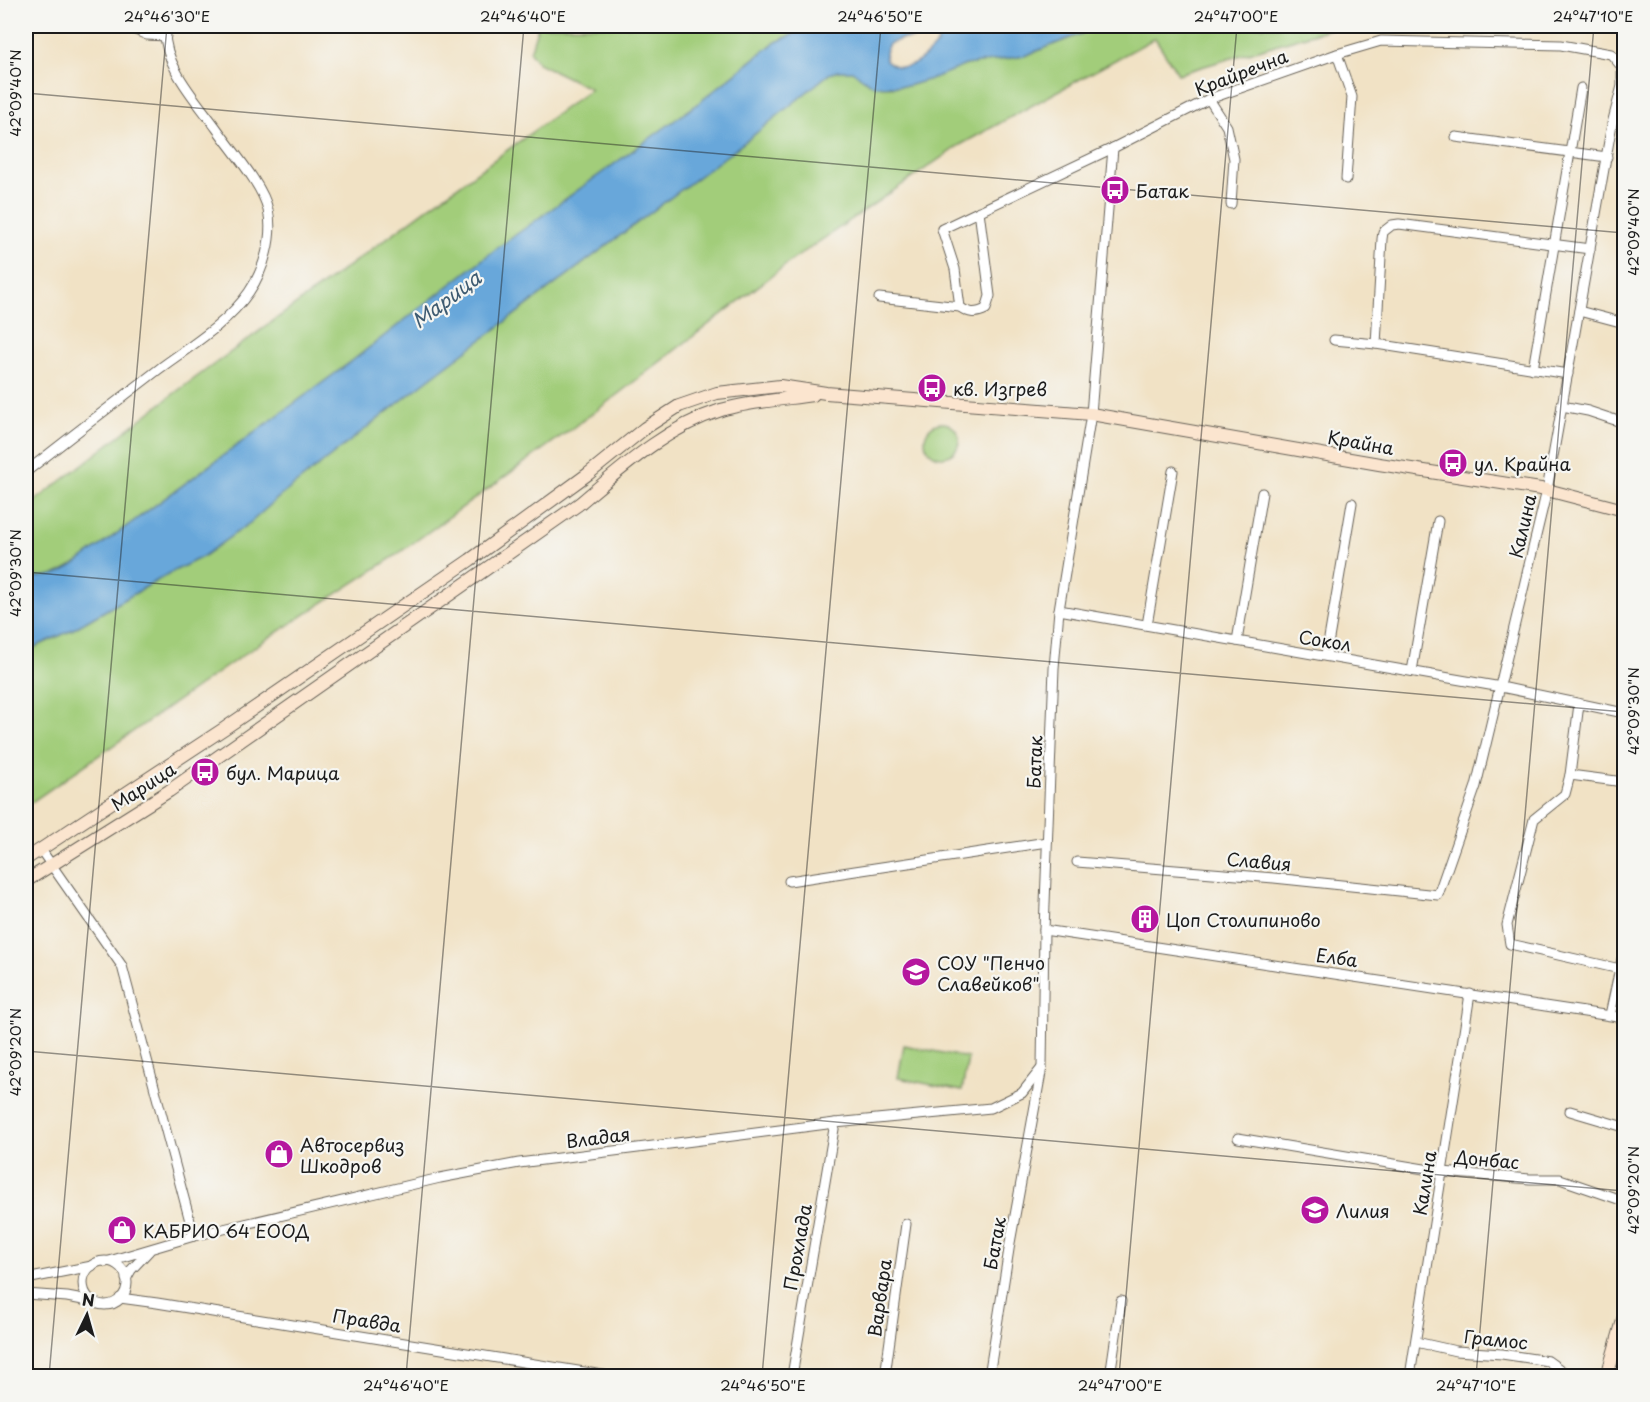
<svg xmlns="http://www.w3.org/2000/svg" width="1650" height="1402" font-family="'Playpen Sans',sans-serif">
<rect width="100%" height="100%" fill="#f6f6f2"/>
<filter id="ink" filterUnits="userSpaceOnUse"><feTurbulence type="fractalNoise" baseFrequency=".0167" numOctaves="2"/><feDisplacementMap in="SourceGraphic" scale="12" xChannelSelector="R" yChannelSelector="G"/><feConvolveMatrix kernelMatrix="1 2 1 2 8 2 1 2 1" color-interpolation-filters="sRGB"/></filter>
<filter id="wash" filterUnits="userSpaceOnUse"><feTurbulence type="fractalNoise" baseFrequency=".008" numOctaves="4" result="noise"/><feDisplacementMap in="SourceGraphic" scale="24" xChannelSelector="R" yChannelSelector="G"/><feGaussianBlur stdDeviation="1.35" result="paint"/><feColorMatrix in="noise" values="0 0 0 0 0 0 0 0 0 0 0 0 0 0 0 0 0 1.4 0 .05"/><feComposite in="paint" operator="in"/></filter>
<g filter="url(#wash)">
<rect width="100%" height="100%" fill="#f1e2c5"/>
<g fill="#a2cd7a" stroke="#5f744b" stroke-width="1.5">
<path d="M 538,26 L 812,26 L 774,43 L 696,105 L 492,252 L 352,361 L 78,562 C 58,575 50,578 26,577 L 26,508 L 176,392 L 591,89 L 538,63 L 530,52 Z"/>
<polygon points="1090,26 1339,26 1178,74 1155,38 960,145 791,261 596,411 395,556 259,644 26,806 26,651 70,631 170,573 202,557 251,522 279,497 425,382 750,138 829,74 838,71 852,71 882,87 907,86 931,79 966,65 1024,56 1083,33"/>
<circle cx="942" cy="440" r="17"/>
<polygon points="904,1045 968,1058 962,1091 898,1078"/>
</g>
<path fill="#68a7da" stroke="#42627b" stroke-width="1.5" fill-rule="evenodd" d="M 812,26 L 1090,26 L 1083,33 L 1024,56 L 966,65 L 931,79 L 907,86 L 874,86 L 852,71 L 838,71 L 829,74 L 750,138 L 425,382 L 279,497 L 251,522 L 202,557 L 170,573 L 70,631 L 26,651 L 26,577 C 50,577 58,576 78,562 L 352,361 L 492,252 L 696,105 L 774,43 ZM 933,37 L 937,39 L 938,43 C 925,58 905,78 886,60 L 885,52 L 889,44 L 901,39 Z"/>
</g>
<g filter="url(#ink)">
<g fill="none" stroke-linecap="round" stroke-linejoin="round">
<g stroke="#676157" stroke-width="11">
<g id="street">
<polyline points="126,26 147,35 166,36"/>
<polyline points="1337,54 1352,97 1346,179"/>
<polyline points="1209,99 1227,127 1234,159 1231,204"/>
<polyline points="1456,137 1607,157"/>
<path d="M 979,211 L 990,296 L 986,309 C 976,314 969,314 960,307 L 955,269 L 942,229 L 1113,148 L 1209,99 L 1337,54 L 1381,41 L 1561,45 L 1611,54 L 1622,67 L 1622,86 L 1612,124 L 1547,490 L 1476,786 L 1438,895 L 1274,878 L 1077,862"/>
<polyline points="879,298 960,307"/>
<polyline points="1579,311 1624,323"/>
<polyline points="1334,340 1376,344 1568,374"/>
<polyline points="1376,344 1382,239 1383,232 1392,225 1399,224 1590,249"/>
<polyline points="1533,369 1581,88"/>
<polyline points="1562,406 1588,411 1624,423"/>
<path d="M 26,472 C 70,437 115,403 159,369 C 190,346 227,324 249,292 C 264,270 274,236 268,210 C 264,187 231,149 217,129 C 196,100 162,65 165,26"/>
<polyline points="1059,610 1501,687 1624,713"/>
<polyline points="1147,625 1173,471"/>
<polyline points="1237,641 1262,493"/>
<polyline points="1326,656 1352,503"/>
<polyline points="1412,671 1438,521"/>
<polyline points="1579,704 1570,775 1565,794 1534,819 1507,925 1510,944 1620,969"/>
<polyline points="1570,775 1624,782"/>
<polyline points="41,850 122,966 194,1236"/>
<polyline points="789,881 1047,842"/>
<polyline points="1044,930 1624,1018"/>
<polyline points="1610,1015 1624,950"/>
<polyline points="1570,1111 1624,1127"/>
<polyline points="1238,1138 1442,1172 1530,1179 1560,1179 1624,1201"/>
<circle cx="105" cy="1283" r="22"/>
<polyline points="106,1262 194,1236 440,1178 519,1163 835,1123 991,1108 1022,1093 1041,1069"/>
<polyline points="26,1279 92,1266"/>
<polyline points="126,1279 131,1270 149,1251"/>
<polyline points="26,1294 67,1297 94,1302"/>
<polyline points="120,1298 157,1303 609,1376"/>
<polyline points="1416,1342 1456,1351 1502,1354 1548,1361 1569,1376"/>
<polyline points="792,1376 835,1123"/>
<polyline points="885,1376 906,1224"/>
<polyline points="989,1376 1010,1243 1042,1067 1044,930 1054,668 1059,610 1091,414 1113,148"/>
<polyline points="1110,1376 1121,1301"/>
<polyline points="1410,1376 1470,994"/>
</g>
</g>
<g stroke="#676157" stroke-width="14">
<g id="secondary">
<polyline points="26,859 225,728 470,560 588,474 645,428 679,406 717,393 780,386 826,393 1091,414 1379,464 1547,490 1624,510"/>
<path d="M 26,881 L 169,791 L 579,504 C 623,467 665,428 721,410 C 747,402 786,399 813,395"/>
<polyline points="1607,1376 1624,1317"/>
</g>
</g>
<use href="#street" stroke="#fff" stroke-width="9"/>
<use href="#secondary" stroke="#fbe5cf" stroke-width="12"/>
</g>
</g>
<path fill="none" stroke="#1c1c1c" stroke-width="1.5" stroke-opacity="0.45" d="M 26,93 L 1624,233M 26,572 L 1624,712M 26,1051 L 1624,1191M 49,1376 L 167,26M 406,1376 L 524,26M 762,1376 L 881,26M 1119,1376 L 1237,26M 1476,1376 L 1594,26"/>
<defs>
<g id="bus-disc" transform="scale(1.5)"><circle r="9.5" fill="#b5179e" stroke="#f6f6f2"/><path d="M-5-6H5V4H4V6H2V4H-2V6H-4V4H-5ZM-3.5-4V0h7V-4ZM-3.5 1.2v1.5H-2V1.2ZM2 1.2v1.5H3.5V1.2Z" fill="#fff"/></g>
<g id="building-disc" transform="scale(1.5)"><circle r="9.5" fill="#b5179e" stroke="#f6f6f2"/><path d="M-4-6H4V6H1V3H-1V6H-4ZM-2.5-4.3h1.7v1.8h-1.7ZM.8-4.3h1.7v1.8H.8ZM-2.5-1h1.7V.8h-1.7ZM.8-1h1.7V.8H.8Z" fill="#fff"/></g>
<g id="school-disc" transform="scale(1.5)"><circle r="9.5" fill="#b5179e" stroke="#f6f6f2"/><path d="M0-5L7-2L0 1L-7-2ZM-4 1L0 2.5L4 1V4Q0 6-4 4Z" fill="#fff"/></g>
<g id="shop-disc" transform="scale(1.5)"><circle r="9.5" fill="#b5179e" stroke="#f6f6f2"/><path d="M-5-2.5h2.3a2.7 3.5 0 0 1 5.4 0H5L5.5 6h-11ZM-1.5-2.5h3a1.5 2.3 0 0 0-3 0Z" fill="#fff"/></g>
</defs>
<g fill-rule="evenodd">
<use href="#bus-disc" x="1115" y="190"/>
<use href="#bus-disc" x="932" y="388"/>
<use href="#bus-disc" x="1453" y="463"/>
<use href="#bus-disc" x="205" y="772"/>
<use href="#building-disc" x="1145" y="919"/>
<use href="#school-disc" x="916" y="972"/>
<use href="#shop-disc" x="279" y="1154"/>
<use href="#school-disc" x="1315" y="1210"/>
<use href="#shop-disc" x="122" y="1230"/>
</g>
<g text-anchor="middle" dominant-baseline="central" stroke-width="4.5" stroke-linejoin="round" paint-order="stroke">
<g font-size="18" fill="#1c1c1c" stroke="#f6f6f2">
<text transform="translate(1241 72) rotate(-21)">Крайречна</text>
<text transform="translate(1361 442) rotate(10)">Крайна</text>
<text transform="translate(1522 526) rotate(-77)">Калина</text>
<text transform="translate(1325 640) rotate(9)">Сокол</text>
<text transform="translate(1034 762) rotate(-88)">Батак</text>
<text transform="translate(143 786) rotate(-33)">Марица</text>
<text transform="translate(1259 861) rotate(5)">Славия</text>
<text transform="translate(1337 957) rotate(8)">Елба</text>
<text transform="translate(598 1137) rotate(-7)">Владая</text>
<text transform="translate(1487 1159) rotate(5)">Донбас</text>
<text transform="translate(1424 1183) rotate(-81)">Калина</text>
<text transform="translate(994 1243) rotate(-80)">Батак</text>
<text transform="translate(797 1247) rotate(-80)">Прохлада</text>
<text transform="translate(879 1298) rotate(-82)">Варвара</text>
<text transform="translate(367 1320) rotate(9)">Правда</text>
<text transform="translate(1496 1339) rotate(6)">Грамос</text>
</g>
<g font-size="18" fill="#1c1c1c" stroke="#f6f6f2" text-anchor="start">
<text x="1136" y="190">Батак</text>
<text x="953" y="388">кв. Изгрев</text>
<text x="1474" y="463">ул. Крайна</text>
<text x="226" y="772">бул. Марица</text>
<text x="1166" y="919">Цоп Столипиново</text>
<text x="937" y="962">СОУ "Пенчо<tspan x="937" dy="21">Славейков"</tspan></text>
<text x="300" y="1144">Автосервиз<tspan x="300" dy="21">Шкодров</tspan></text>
<text x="1336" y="1210">Лилия</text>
<text x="143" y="1230">КАБРИО 64 ЕООД</text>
</g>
<g font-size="20" font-style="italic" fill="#3e5b71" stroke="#f6f6f2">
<text transform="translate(446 299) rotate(-37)">Марица</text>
</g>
</g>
<rect width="1650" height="1402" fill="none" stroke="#f6f6f2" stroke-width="66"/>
<g transform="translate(87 1315) rotate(5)" stroke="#f6f6f2" stroke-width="4.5" paint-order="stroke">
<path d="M0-4.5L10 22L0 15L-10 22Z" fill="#1c1c1c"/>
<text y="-9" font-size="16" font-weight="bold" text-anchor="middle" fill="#1c1c1c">N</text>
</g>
<rect x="33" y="33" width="1584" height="1336" fill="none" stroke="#1c1c1c" stroke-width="2"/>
<g font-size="15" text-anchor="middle" fill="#1c1c1c">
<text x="167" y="22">24°46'30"E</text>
<text x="523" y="22">24°46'40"E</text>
<text x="880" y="22">24°46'50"E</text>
<text x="1236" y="22">24°47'00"E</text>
<text x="1593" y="22">24°47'10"E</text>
<text transform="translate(16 93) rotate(-90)" y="5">42°09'40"N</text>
<text transform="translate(1634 232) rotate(-90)" y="5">42°09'40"N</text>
<text transform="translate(16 573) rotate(-90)" y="5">42°09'30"N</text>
<text transform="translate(1634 711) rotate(-90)" y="5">42°09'30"N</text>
<text transform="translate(16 1052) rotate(-90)" y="5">42°09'20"N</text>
<text transform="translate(1634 1190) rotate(-90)" y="5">42°09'20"N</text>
<text x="406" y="1391">24°46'40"E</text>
<text x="763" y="1391">24°46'50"E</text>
<text x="1120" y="1391">24°47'00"E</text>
<text x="1476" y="1391">24°47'10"E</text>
</g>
</svg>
